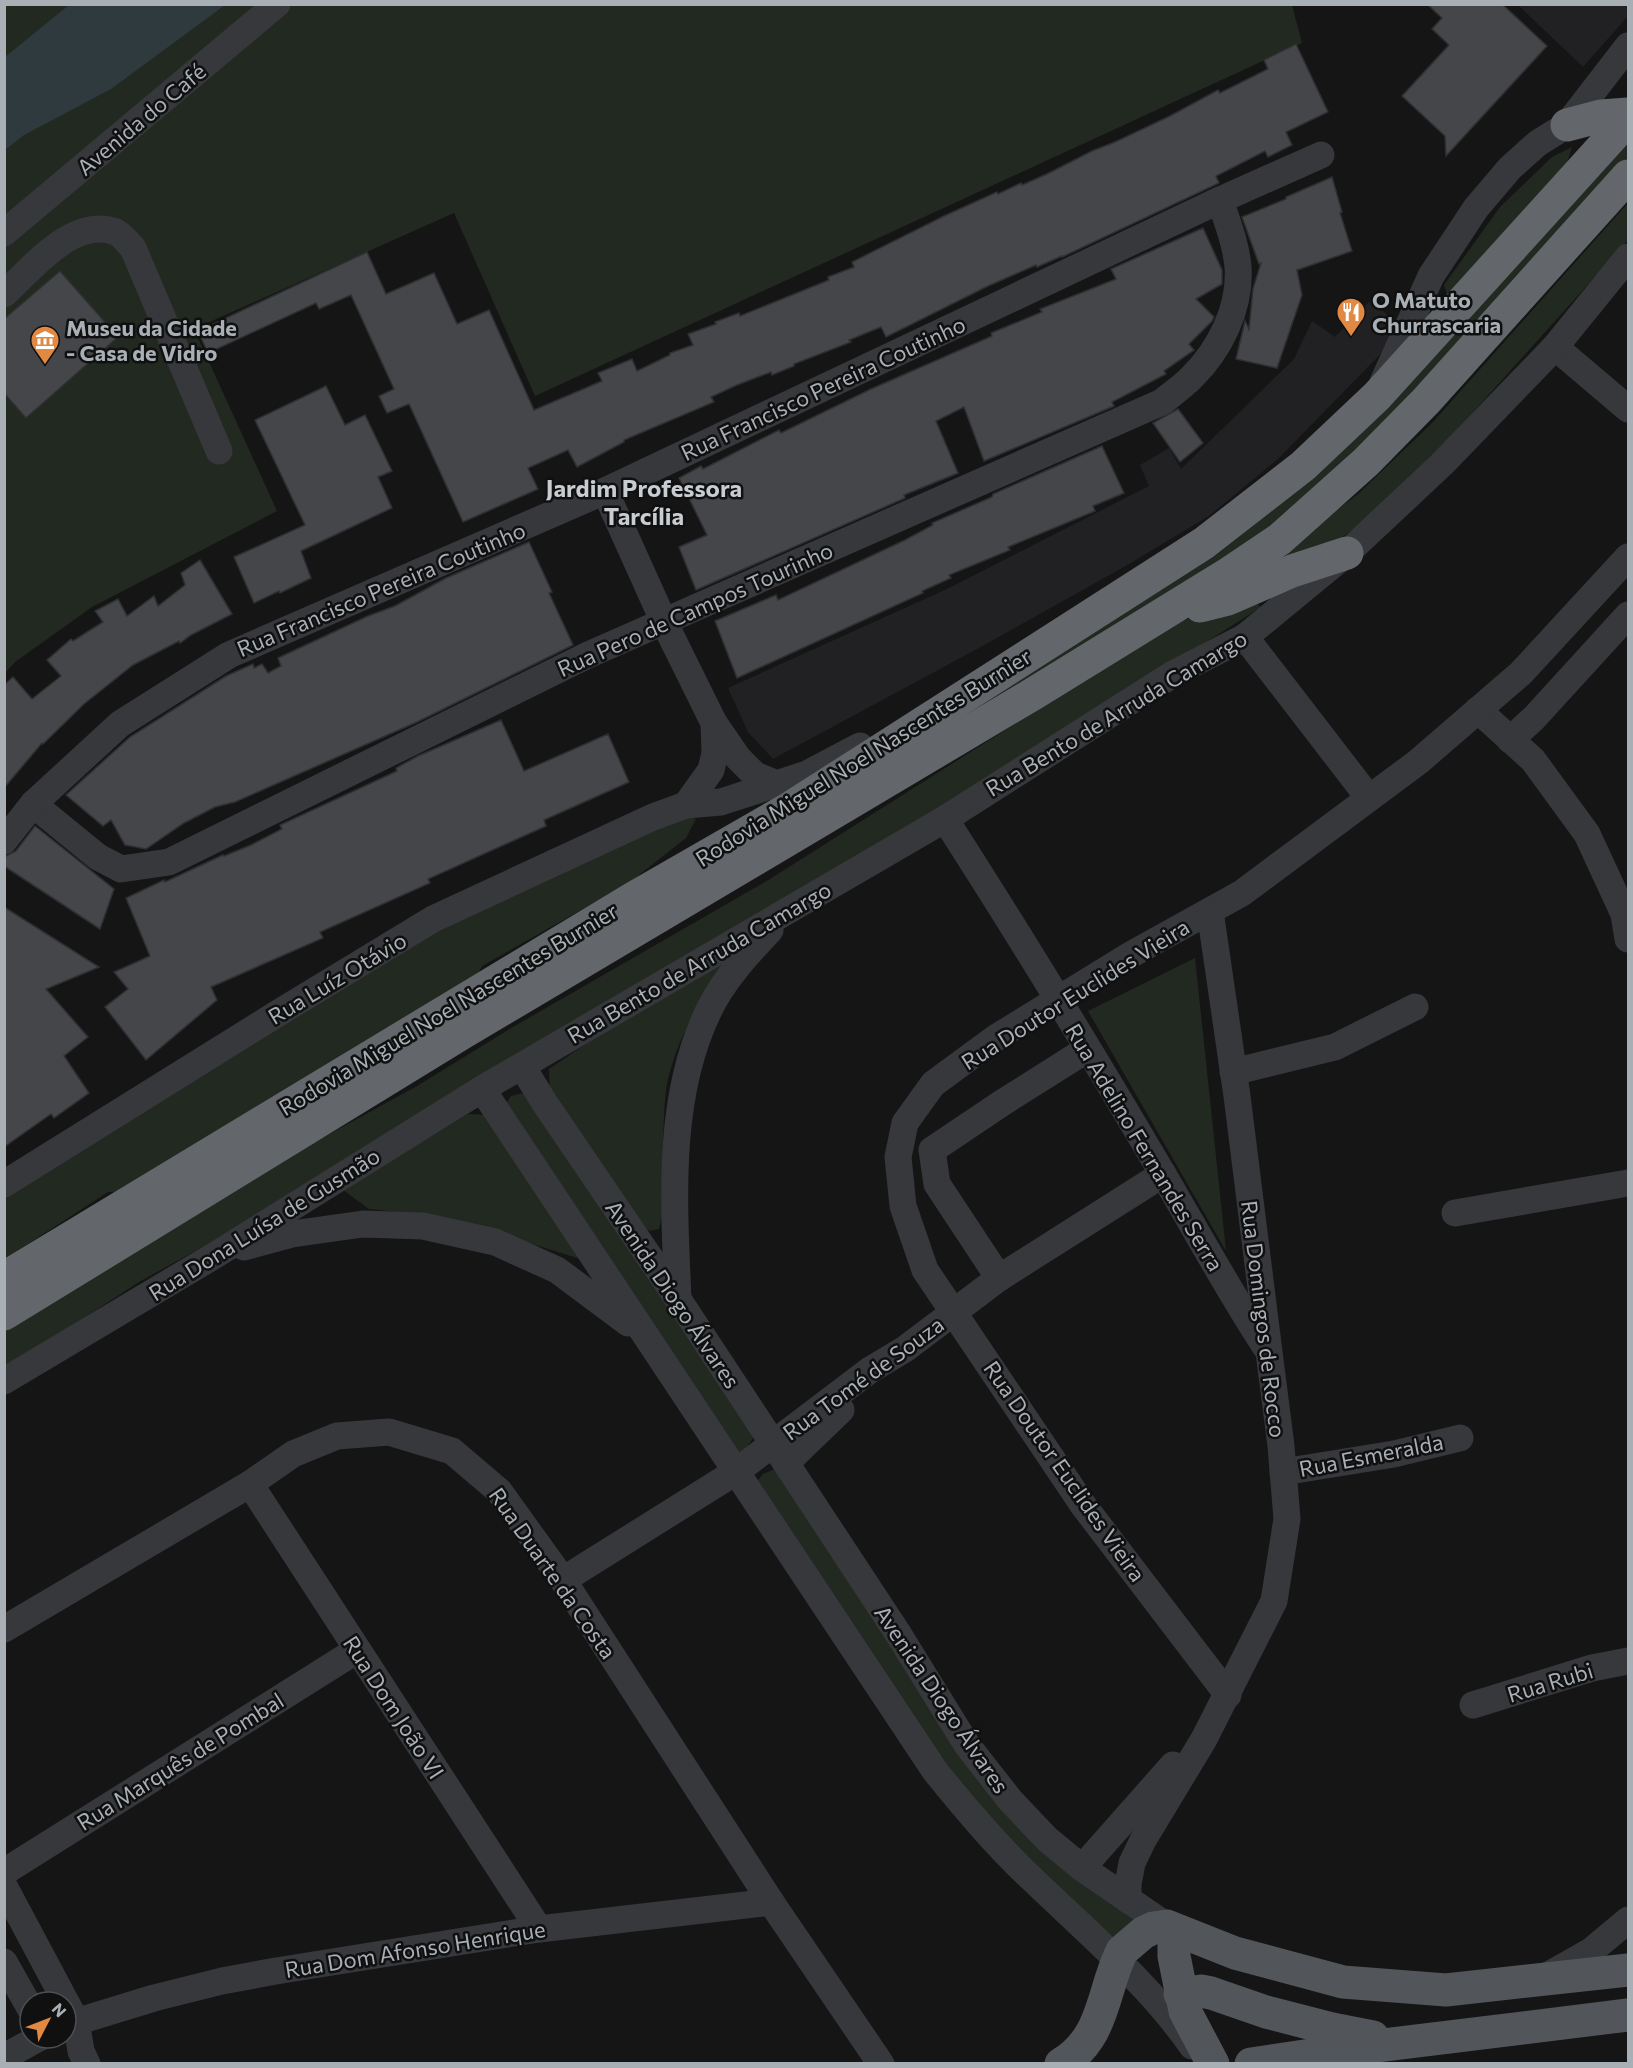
<svg xmlns="http://www.w3.org/2000/svg" width="1633" height="2068" font-family="Commissioner,sans-serif">
<rect width="100%" height="100%" fill="#151516"/>
<g fill="#212123">
<polygon points="1518,5 1628,5 1628,16 1583,67"/>
<polygon points="1371,300 1404,330 1278,459 1209,516 1124,567 977,649 773,759 748,732 728,688 949,588 1149,486 1140,465 1169,448 1181,469 1294,359 1312,321 1335,337"/>
</g>
<g fill="#222921">
<polygon points="5,5 1292,5 1302,43 535,396 454,213 194,329 277,511 92,607 15,662 5,673"/>
<polygon points="1628,138 1628,158 1396,414 1278,522 1209,574 5,1289 1258,521"/>
<polygon points="1572,147 1567,163 1447,294 1444,285 1500,207 1552,157"/>
<polygon points="1628,203 1628,240 1412,480 1355,528 1330,546 1279,565 1283,550 1357,495 1433,422"/>
<polygon points="1253,601 1261,607 1161,671 963,793 297,1195 139,1282 50,1340 5,1367 4,1327 262,1171 417,1086 513,1027 770,879 1171,625 1214,609"/>
<polygon points="682,814 696,819 686,838 629,883 482,966 474,982 131,1191 108,1192 5,1259 4,1196 431,933"/>
<path d="M 752,935 C 714,981 685,1016 669,1075 C 664,1092 664,1124 663,1143 C 662,1173 667,1201 659,1229 L 650,1231 L 638,1224 L 550,1099 L 549,1069 L 652,999 Z"/>
<polygon points="1195,958 1226,1251 1088,1011"/>
<polygon points="523,1093 756,1434 747,1447 735,1455 504,1107 511,1096"/>
<polygon points="468,1114 490,1115 587,1261 445,1217 369,1209 343,1190"/>
<polygon points="775,1469 924,1695 1136,1920 1116,1941 1011,1841 949,1775 754,1485 763,1474"/>
</g>
<polygon fill="#2f3a3e" points="69,5 225,5 111,89 24,135 5,150 5,57"/>
<g fill="#444649" stroke="#2f3032" stroke-width="1.5">
<polygon points="1427,4 1502,4 1547,46 1446,156 1445,136 1402,96 1449,45 1432,29 1442,18"/>
<polygon points="1296,44 1328,112 1286,132 1292,145 1268,157 1265,151 1216,176 1219,183 1062,257 1062,256 1037,267 1036,265 988,286 886,337 881,327 849,340 851,342 794,364 794,366 772,375 771,372 737,385 711,397 714,402 624,440 624,442 577,467 568,450 528,468 538,489 463,522 409,404 387,413 379,396 394,389 351,295 319,309 316,303 208,353 198,331 367,252 386,294 434,273 457,324 489,310 534,410 602,381 598,373 632,359 637,371 670,355 670,353 693,345 688,334 716,324 715,322 739,313 740,316 829,280 828,277 854,267 852,262 944,216 997,192 998,194 1021,183 1022,185 1047,174 1092,151 1115,142 1170,116 1218,90 1220,93 1268,69 1264,60"/>
<polygon points="1332,177 1342,212 1340,213 1352,251 1297,270 1302,295 1277,368 1236,359 1245,321 1249,329 1253,289 1261,263 1259,264 1242,217 1286,199 1286,197"/>
<polygon points="1203,228 1222,270 1222,284 1196,299 1214,317 1212,321 1189,344 1194,350 1164,371 1166,374 1112,402 1114,406 984,461 964,407 936,421 958,473 904,495 905,498 696,590 679,547 707,535 679,478 701,466 703,469 779,430 781,433 871,389 992,336 991,333 1042,312 1040,309 1116,279 1111,269"/>
<polygon points="60,271 118,337 26,418 4,393 4,319"/>
<polygon points="326,386 345,425 365,415 392,471 378,477 392,508 301,551 311,578 280,593 279,591 254,603 234,557 305,525 255,420"/>
<polygon points="1178,409 1203,443 1180,462 1153,423"/>
<polygon points="1102,446 1124,493 1093,506 1095,511 1008,547 1010,550 949,575 951,578 922,591 923,593 737,678 715,621 776,595 778,600 905,540 933,525 932,523 992,497 993,494"/>
<polygon points="529,542 552,592 549,593 573,645 417,722 235,802 215,807 184,823 146,849 125,845 111,820 103,826 66,795 130,737 226,676 253,664 254,668 262,664 268,673 281,666 278,658 368,616 395,606 446,578"/>
<polygon points="200,560 232,614 191,635 180,643 179,641 133,665 84,704 43,744 42,743 4,788 4,685 13,677 32,699 61,676 47,660 71,639 73,641 103,622 95,611 118,599 127,616 154,596 158,606 185,585 181,573"/>
<polygon points="501,720 524,771 608,734 629,782 544,820 546,826 428,879 430,883 320,932 323,938 211,987 217,1000 146,1060 105,1007 128,989 114,972 150,956 126,898 164,880 165,882 223,855 224,856 251,845 282,829 280,825 397,771 396,768 418,756"/>
<polygon points="35,826 114,889 100,929 4,866 4,857 16,851"/>
<polygon points="4,907 99,967 46,989 88,1037 64,1056 89,1093 54,1118 51,1114 4,1147"/>
</g>
<g fill="none" stroke-linecap="round" stroke-linejoin="round">
<g stroke="#36383b" stroke-width="27">
<polyline points="4,233 277,4"/>
<path d="M 4,294 C 33,268 73,216 116,232 C 122,235 128,243 133,248 L 219,451"/>
<polyline points="1555,347 1628,409"/>
<polyline points="1383,382 1431,276 1476,208 1510,168 1538,143 1567,125 1628,46"/>
<polyline points="605,491 664,622 714,723 738,758 755,775 777,784"/>
<polyline points="1245,637 1369,798"/>
<polyline points="1478,710 1533,760 1587,834 1624,914 1628,939"/>
<polyline points="1510,740 1534,718 1628,615"/>
<path d="M 33,804 L 98,857 L 121,869 L 169,862 L 588,655 L 1162,402 C 1172,394 1182,387 1191,378 C 1220,350 1241,307 1238,267 C 1236,244 1227,221 1220,200"/>
<polyline points="686,805 711,770 715,753 714,723"/>
<path d="M 945,819 C 1017,931 1086,1044 1154,1159 C 1191,1221 1225,1285 1265,1346"/>
<polyline points="4,841 33,804 120,724 229,655 605,491 1220,200 1321,155"/>
<polyline points="522,1066 544,1102 678,1299 899,1635 967,1745 1010,1800 1047,1839 1082,1868 1167,1926"/>
<polyline points="1233,1072 1335,1047 1415,1007"/>
<path d="M 482,1089 L 935,1771 C 965,1808 995,1844 1030,1877 C 1084,1929 1149,1984 1192,2046"/>
<polyline points="4,1184 280,1012 433,919 653,817 686,805 721,802 807,774 860,746"/>
<polyline points="1455,1213 1628,1183"/>
<polyline points="244,1247 292,1234 363,1224 423,1226 495,1242 557,1270 628,1323"/>
<polyline points="999,1278 937,1184 932,1150 1002,1103 1078,1055 1087,1048"/>
<path d="M 678,1299 C 674,1204 666,1098 709,1010 C 724,979 747,955 770,930"/>
<polyline points="4,1381 217,1254 482,1089 945,819 1173,674 1245,637 1347,553 1442,464 1555,347 1628,257"/>
<polyline points="786,1463 841,1410"/>
<polyline points="1283,1472 1394,1454 1460,1438"/>
<polyline points="250,1484 539,1929"/>
<polyline points="563,1580 737,1471 870,1370 905,1349 999,1278 1163,1174"/>
<polyline points="4,1629 250,1484 293,1454 337,1436 389,1432 452,1451 499,1491 563,1580 771,1902 881,2064"/>
<polyline points="1228,1695 1083,1505 925,1270 903,1206 898,1157 905,1123 933,1084 997,1037 1132,954 1242,893 1418,762 1521,673 1628,557"/>
<polyline points="1473,1705 1592,1668 1628,1661"/>
<polyline points="1082,1868 1173,1765"/>
<polyline points="4,1872 357,1650"/>
<polyline points="4,1886 76,2021 81,2051 87,2064"/>
<polyline points="1128,1900 1128,1884 1132,1863 1143,1840 1204,1739 1274,1601 1287,1519 1281,1446 1269,1352 1237,1096 1210,911"/>
<polyline points="4,1962 30,2008"/>
<polyline points="1545,1977 1591,1951 1628,1920"/>
<polyline points="66,2025 154,1998 222,1981 276,1971 539,1929 771,1902"/>
<polyline points="4,2057 39,2038"/>
</g>
<g stroke="#52565a" stroke-width="33">
<polyline points="1174,1930 1174,1956 1185,2011 1213,2064"/>
<polyline points="1180,1994 1201,1991 1211,1993 1266,2012 1332,2029 1373,2037"/>
<path d="M 1061,2064 C 1105,2038 1102,1991 1122,1951 L 1143,1933 L 1153,1928 L 1167,1926 L 1235,1953 L 1343,1982 L 1446,1990 L 1628,1970"/>
<polyline points="1251,2064 1351,2049 1628,2015"/>
</g>
<g stroke="#63676b" stroke-width="33">
<polyline points="1567,125 1601,116 1628,114"/>
<polyline points="1200,606 1228,599 1292,571 1347,553"/>
<polyline points="4,1278 635,897 790,808 1204,543 1303,466 1377,396 1628,119"/>
<polyline points="4,1314 464,1032 1033,694 1231,572 1280,539 1366,462 1426,401 1628,176"/>
</g>
</g>
<defs>
<g id="restaurant-pin" transform="scale(1.5)"><path d="M0 17L-7.5 6A9.5 9.5 0 1 1 7.5 6Z" fill="#e18942" stroke="#101011"/><path d="M-5-6h1v4h1v-4h1v4h1v-4h1v5L-1.5 .5V6h-2V.5L-5-1ZM5-6V6H3V1.5H1.5Q1.5-4 5-6Z" fill="#fff"/></g>
<g id="museum-pin" transform="scale(1.5)"><path d="M0 17L-7.5 6A9.5 9.5 0 1 1 7.5 6Z" fill="#e18942" stroke="#101011"/><path d="M0-6L6-3V-2H-6V-3ZM-5-1h2V3h-2ZM-1-1h2V3h-2ZM3-1h2V3H3ZM-6 4H6V6H-6Z" fill="#fff"/></g>
</defs>
<g fill-rule="evenodd">
<use href="#restaurant-pin" x="1351" y="312"/>
<use href="#museum-pin" x="45" y="340"/>
</g>
<g text-anchor="middle" dominant-baseline="central" stroke-width="5" stroke-linejoin="round" paint-order="stroke">
<g font-size="22" fill="#a8afb5" stroke="#101011">
<text transform="translate(141 119) rotate(-40)">Avenida do Café</text>
<text transform="translate(823 388) rotate(-25)">Rua Francisco Pereira Coutinho</text>
<text transform="translate(381 589) rotate(-23)">Rua Francisco Pereira Coutinho</text>
<text transform="translate(695 609) rotate(-24)">Rua Pero de Campos Tourinho</text>
<text transform="translate(1116 713) rotate(-31)">Rua Bento de Arruda Camargo</text>
<text transform="translate(863 757) rotate(-32)">Rodovia Miguel Noel Nascentes Burnier</text>
<text transform="translate(699 962) rotate(-30)">Rua Bento de Arruda Camargo</text>
<text transform="translate(337 978) rotate(-31)">Rua Luíz Otávio</text>
<text transform="translate(1075 994) rotate(-32)">Rua Doutor Euclides Vieira</text>
<text transform="translate(448 1009) rotate(-31)">Rodovia Miguel Noel Nascentes Burnier</text>
<text transform="translate(1145 1147) rotate(59)">Rua Adelino Fernandes Serra</text>
<text transform="translate(264 1224) rotate(-32)">Rua Dona Luísa de Gusmão</text>
<text transform="translate(673 1294) rotate(56)">Avenida Diogo Álvares</text>
<text transform="translate(1264 1319) rotate(83)">Rua Domingos de Rocco</text>
<text transform="translate(863 1378) rotate(-36)">Rua Tomé de Souza</text>
<text transform="translate(1371 1455) rotate(-11)">Rua Esmeralda</text>
<text transform="translate(1065 1471) rotate(55)">Rua Doutor Euclides Vieira</text>
<text transform="translate(553 1573) rotate(55)">Rua Duarte da Costa</text>
<text transform="translate(1550 1682) rotate(-17)">Rua Rubi</text>
<text transform="translate(942 1699) rotate(56)">Avenida Diogo Álvares</text>
<text transform="translate(394 1707) rotate(57)">Rua Dom João VI</text>
<text transform="translate(180 1761) rotate(-32)">Rua Marquês de Pombal</text>
<text transform="translate(415 1949) rotate(-9)">Rua Dom Afonso Henrique</text>
</g>
<g font-size="22" font-weight="bold" fill="#a8afb5" stroke="#101011" text-anchor="start">
<text x="1372" y="299">O Matuto<tspan x="1372" dy="25">Churrascaria</tspan></text>
<text x="66" y="327">Museu da Cidade<tspan x="66" dy="25">- Casa de Vidro</tspan></text>
</g>
<g font-size="24" font-weight="bold" fill="#c8cdd2" stroke="#101011">
<text x="644" y="487">Jardim Professora<tspan x="644" dy="28">Tarcília</tspan></text>
</g>
</g>
<rect width="1633" height="2068" fill="none" stroke="#a8afb5" stroke-width="12"/>
<g transform="translate(48 2020) rotate(48)"><circle r="28" fill="#101011" stroke="#4d5053" stroke-width="1.5"/>
<path d="M0-4.5L10 22L0 15L-10 22Z" fill="#e18942"/>
<text y="-9" font-size="16" font-weight="bold" text-anchor="middle" fill="#a8afb5">N</text>
</g>
</svg>
